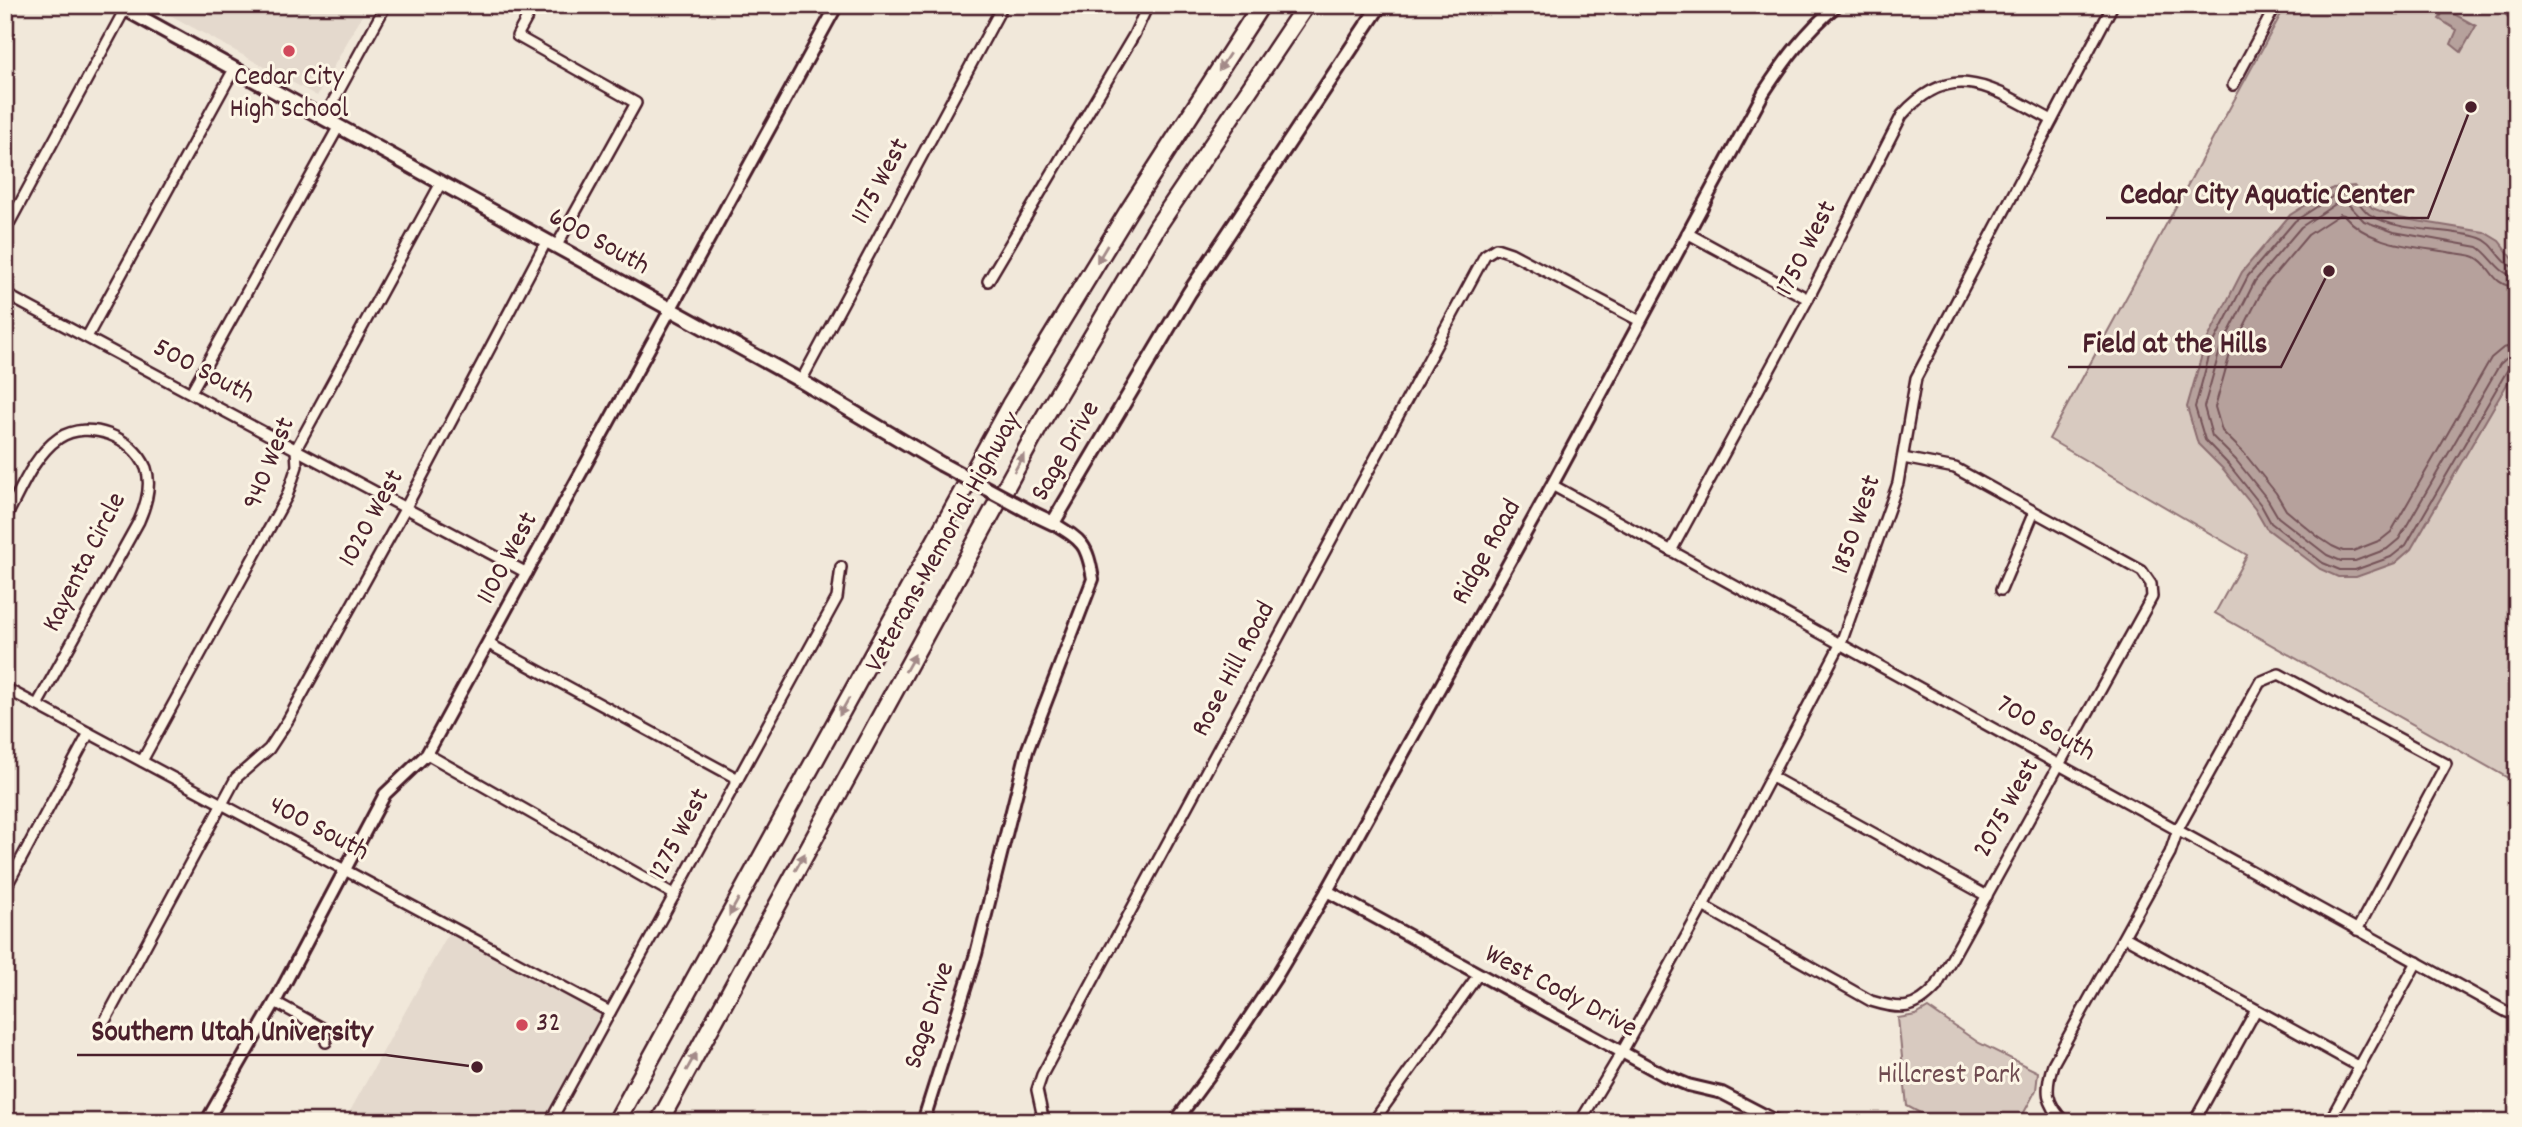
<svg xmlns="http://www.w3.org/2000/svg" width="2522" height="1127" font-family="Dekko,sans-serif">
<rect width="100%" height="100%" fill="#f1e8da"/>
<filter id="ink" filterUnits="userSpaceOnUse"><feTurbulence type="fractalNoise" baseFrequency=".0143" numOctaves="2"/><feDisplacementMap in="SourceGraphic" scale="14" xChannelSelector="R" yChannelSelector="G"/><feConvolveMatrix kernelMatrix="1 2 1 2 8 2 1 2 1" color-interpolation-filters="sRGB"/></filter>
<g filter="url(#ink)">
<g fill="#e4d9cd">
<polygon points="152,5 368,5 317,96"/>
<polygon points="452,927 610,1012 550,1122 344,1122"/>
</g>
<g fill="#d8cac0" stroke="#917476" stroke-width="2">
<polygon points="2286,5 2496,5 2517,26 2517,783 2215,613 2247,555 2049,439"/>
<polygon points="1928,1008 1979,1043 2038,1072 2036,1090 2019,1122 1937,1122 1907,1106 1898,1018 1916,1015"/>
</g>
<g fill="#b6a19c" stroke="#8b6d6f" stroke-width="2">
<polygon points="2445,9 2476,26 2461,52 2451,44 2457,30 2439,19"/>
<polygon points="2354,186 2372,208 2399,218 2484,232 2499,241 2517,264 2517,367 2411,549 2395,563 2356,577 2338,577 2320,569 2266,528 2255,509 2223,469 2198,444 2187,407 2205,344 2242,272 2290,215 2333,188"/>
</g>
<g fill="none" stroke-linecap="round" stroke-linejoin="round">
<g stroke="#755358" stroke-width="2">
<path d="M 2517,268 C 2501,266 2496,243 2480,238 C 2446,227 2400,234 2369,214 C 2362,209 2357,199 2351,193 L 2335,195 L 2295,221 L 2248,276 L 2212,346 L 2195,407 L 2205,440 L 2229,465 L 2261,505 L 2271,523 L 2323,563 L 2340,570 L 2355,570 L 2391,557 L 2406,545 L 2508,369 L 2517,365"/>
<path d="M 2517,277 C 2499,275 2492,256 2478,247 L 2394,232 L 2364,221 L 2347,203 L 2337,203 L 2301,227 L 2255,281 L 2220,350 L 2204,407 L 2212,436 L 2236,460 L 2268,500 L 2278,517 L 2327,555 L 2341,561 L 2355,561 L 2387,549 L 2399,539 L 2500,364 L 2508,357 L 2517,356"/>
<path d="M 2517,287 C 2490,286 2493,265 2475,257 C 2467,254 2456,254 2448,252 C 2411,246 2369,245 2344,215 L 2340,214 L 2308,235 L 2264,287 L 2230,354 L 2215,407 L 2222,431 L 2244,453 L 2276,493 L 2286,510 L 2317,536 L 2332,546 L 2343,551 L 2353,551 L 2381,540 L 2391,532 L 2491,358 L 2503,348 L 2517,345"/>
</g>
<g stroke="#4a1f2b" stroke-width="14">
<g id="minor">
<polyline points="534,5 517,36 636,103 556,247"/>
<polyline points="2233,85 2276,5"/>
<polyline points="324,118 386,5"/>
<polyline points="5,231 125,9"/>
<polyline points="1687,233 1808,299"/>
<polyline points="988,281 1134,35 1148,5"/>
<polyline points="5,294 527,573"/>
<polyline points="87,337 234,69"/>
<polyline points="801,381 1003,5"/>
<polyline points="191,392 339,126"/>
<polyline points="1552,485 2507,1012 2517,1015"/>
<path d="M 5,519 C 20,492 33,456 59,438 C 89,419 133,437 146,468 C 152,485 146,505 139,521 L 37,705"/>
<path d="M 1671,551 L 1808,299 L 1902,115 C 1954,57 1995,90 2052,120"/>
<polyline points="2001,590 2034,512"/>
<polyline points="489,644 738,779"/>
<polyline points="5,688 610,1012"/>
<polyline points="427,754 675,895"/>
<polyline points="142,761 287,496 297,466 296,449 441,183"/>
<polyline points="1772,777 1987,896"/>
<polyline points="5,889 89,733"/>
<path d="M 1703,906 L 1871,1001 C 1901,1010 1914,1011 1936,987 L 2152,597 L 2151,584 L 2142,571 L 1955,468 L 1903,458"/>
<polyline points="2125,937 2360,1067"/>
<polyline points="275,1002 324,1029 326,1042"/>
<polyline points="106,1019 236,778 269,749 288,720 405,509 546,242"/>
<polyline points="550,1122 837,598 841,567"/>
<polyline points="1044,1122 1037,1090 1042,1075 1485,255 1496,248 1511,253 1640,321"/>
<polyline points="1373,1122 1478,975"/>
<polyline points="1580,1122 1622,1052 1703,906 1841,643 1898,483 1916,378 2113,5"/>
<path d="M 2065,1122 C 2045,1103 2045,1089 2053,1064 L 2170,853 L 2178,829 L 2260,682 L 2279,674 L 2446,764 L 2357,930"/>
<polyline points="2194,1122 2256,1010"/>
<polyline points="2329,1122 2417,962"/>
</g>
</g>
<g stroke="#4a1f2b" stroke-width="16">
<g id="tertiary">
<polyline points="1327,891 1664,1075 1688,1085 1722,1093 1778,1122"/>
<polyline points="206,1122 275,1002 385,794 427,754 837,5"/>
<path d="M 923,1122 L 976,954 L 1027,751 L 1093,579 C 1087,544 1083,541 1053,523"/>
<path d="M 1175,1122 L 1225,1054 L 1276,977 L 1327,891 L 1552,485 L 1764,92 C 1787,57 1805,33 1837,5"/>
</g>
</g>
<g stroke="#4a1f2b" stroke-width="18">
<g id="secondary">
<polyline points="118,5 801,381 941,464"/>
<polyline points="1034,514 1053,523 1189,293 1380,5"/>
</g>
</g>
<g stroke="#4a1f2b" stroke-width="21">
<g id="motorway">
<polyline points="616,1122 1010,405 1129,210 1261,5"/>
<polyline points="659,1122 1042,421 1157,227 1306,5"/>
</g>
</g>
<use href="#minor" stroke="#fcf5e5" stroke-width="9"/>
<use href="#tertiary" stroke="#fcf5e5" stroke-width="10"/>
<use href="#secondary" stroke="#fcf5e5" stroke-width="12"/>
<use href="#motorway" stroke="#fcf5e5" stroke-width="16"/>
<g stroke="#4a1f2b" stroke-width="18" stroke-linecap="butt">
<polyline id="secondary-bridge" points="941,464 1034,514"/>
</g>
<use href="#secondary-bridge" stroke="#fcf5e5" stroke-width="12"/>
</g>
<defs><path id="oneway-solid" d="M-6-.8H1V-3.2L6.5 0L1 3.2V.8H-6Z" transform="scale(1.75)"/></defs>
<g fill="#a38a88">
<use href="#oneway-solid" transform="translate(1224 62) rotate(123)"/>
<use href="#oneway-solid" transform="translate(1102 254) rotate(121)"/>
<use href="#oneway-solid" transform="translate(1019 463) rotate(-61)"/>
<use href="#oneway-solid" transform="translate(910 663) rotate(-61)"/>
<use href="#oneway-solid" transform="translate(844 707) rotate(119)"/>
<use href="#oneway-solid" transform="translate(800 862) rotate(-61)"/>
<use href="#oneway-solid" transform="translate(734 907) rotate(119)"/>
<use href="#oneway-solid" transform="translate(691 1062) rotate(-61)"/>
</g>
</g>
<g fill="#d1495b" stroke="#fcf5e5" stroke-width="2.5">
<circle cx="289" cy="51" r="7"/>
<circle cx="522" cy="1025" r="7"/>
</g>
<g text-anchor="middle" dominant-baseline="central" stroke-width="6" stroke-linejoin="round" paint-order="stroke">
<g font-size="28" fill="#4a1f2b" stroke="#fcf5e5">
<text x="289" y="79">Cedar City<tspan x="289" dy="32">High School</tspan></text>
<text x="536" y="1025" text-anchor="start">32</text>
</g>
<g font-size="28" fill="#4a1f2b" stroke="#fcf5e5">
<text transform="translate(882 182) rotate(-62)">1175 West</text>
<text transform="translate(598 243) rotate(29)">600 South</text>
<text transform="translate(1808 249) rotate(-63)">1750 West</text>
<text transform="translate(203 373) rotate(28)">500 South</text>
<text transform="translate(1067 452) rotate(-60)">Sage Drive</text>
<text transform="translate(271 464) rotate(-68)">940 West</text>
<text transform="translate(373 519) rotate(-61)">1020 West</text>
<text transform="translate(1858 525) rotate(-71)">1850 West</text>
<text transform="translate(945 543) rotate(-61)">Veterans Memorial Highway</text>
<text transform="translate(1488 553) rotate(-61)">Ridge Road</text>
<text transform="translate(509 559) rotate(-62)">1100 West</text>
<text transform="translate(86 563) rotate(-63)">Kayenta Circle</text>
<text transform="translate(1235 670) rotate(-62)">Rose Hill Road</text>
<text transform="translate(2045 730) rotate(29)">700 South</text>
<text transform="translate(2008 809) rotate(-61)">2075 West</text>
<text transform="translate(318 830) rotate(28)">400 South</text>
<text transform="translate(681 835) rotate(-62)">1275 West</text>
<text transform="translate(1560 993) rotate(28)">West Cody Drive</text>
<text transform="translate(931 1016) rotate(-72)">Sage Drive</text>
</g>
<g font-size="28" fill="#6e4a50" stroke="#fcf5e5">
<text x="1949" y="1077">Hillcrest Park</text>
</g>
</g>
<path fill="none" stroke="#4a1f2b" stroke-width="2.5" d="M2471 107L2428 218H2106M2329 271L2281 367H2068M477 1067L386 1055H77"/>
<g fill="#4a1f2b" stroke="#fcf5e5" stroke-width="2.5">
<circle cx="2471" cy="107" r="7"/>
<circle cx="2329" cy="271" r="7"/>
<circle cx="477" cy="1067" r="7"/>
</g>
<g font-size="30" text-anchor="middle" font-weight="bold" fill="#4a1f2b" stroke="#fcf5e5" stroke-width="6" stroke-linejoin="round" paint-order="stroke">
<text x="2267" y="203">Cedar City Aquatic Center</text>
<text x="2175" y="352">Field at the Hills</text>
<text x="232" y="1040">Southern Utah University</text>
</g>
<rect width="2522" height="1127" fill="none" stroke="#fcf5e5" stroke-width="28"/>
<rect x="14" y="14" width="2494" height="1099" fill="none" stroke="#4a1f2b" stroke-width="2.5" filter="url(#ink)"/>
</svg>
